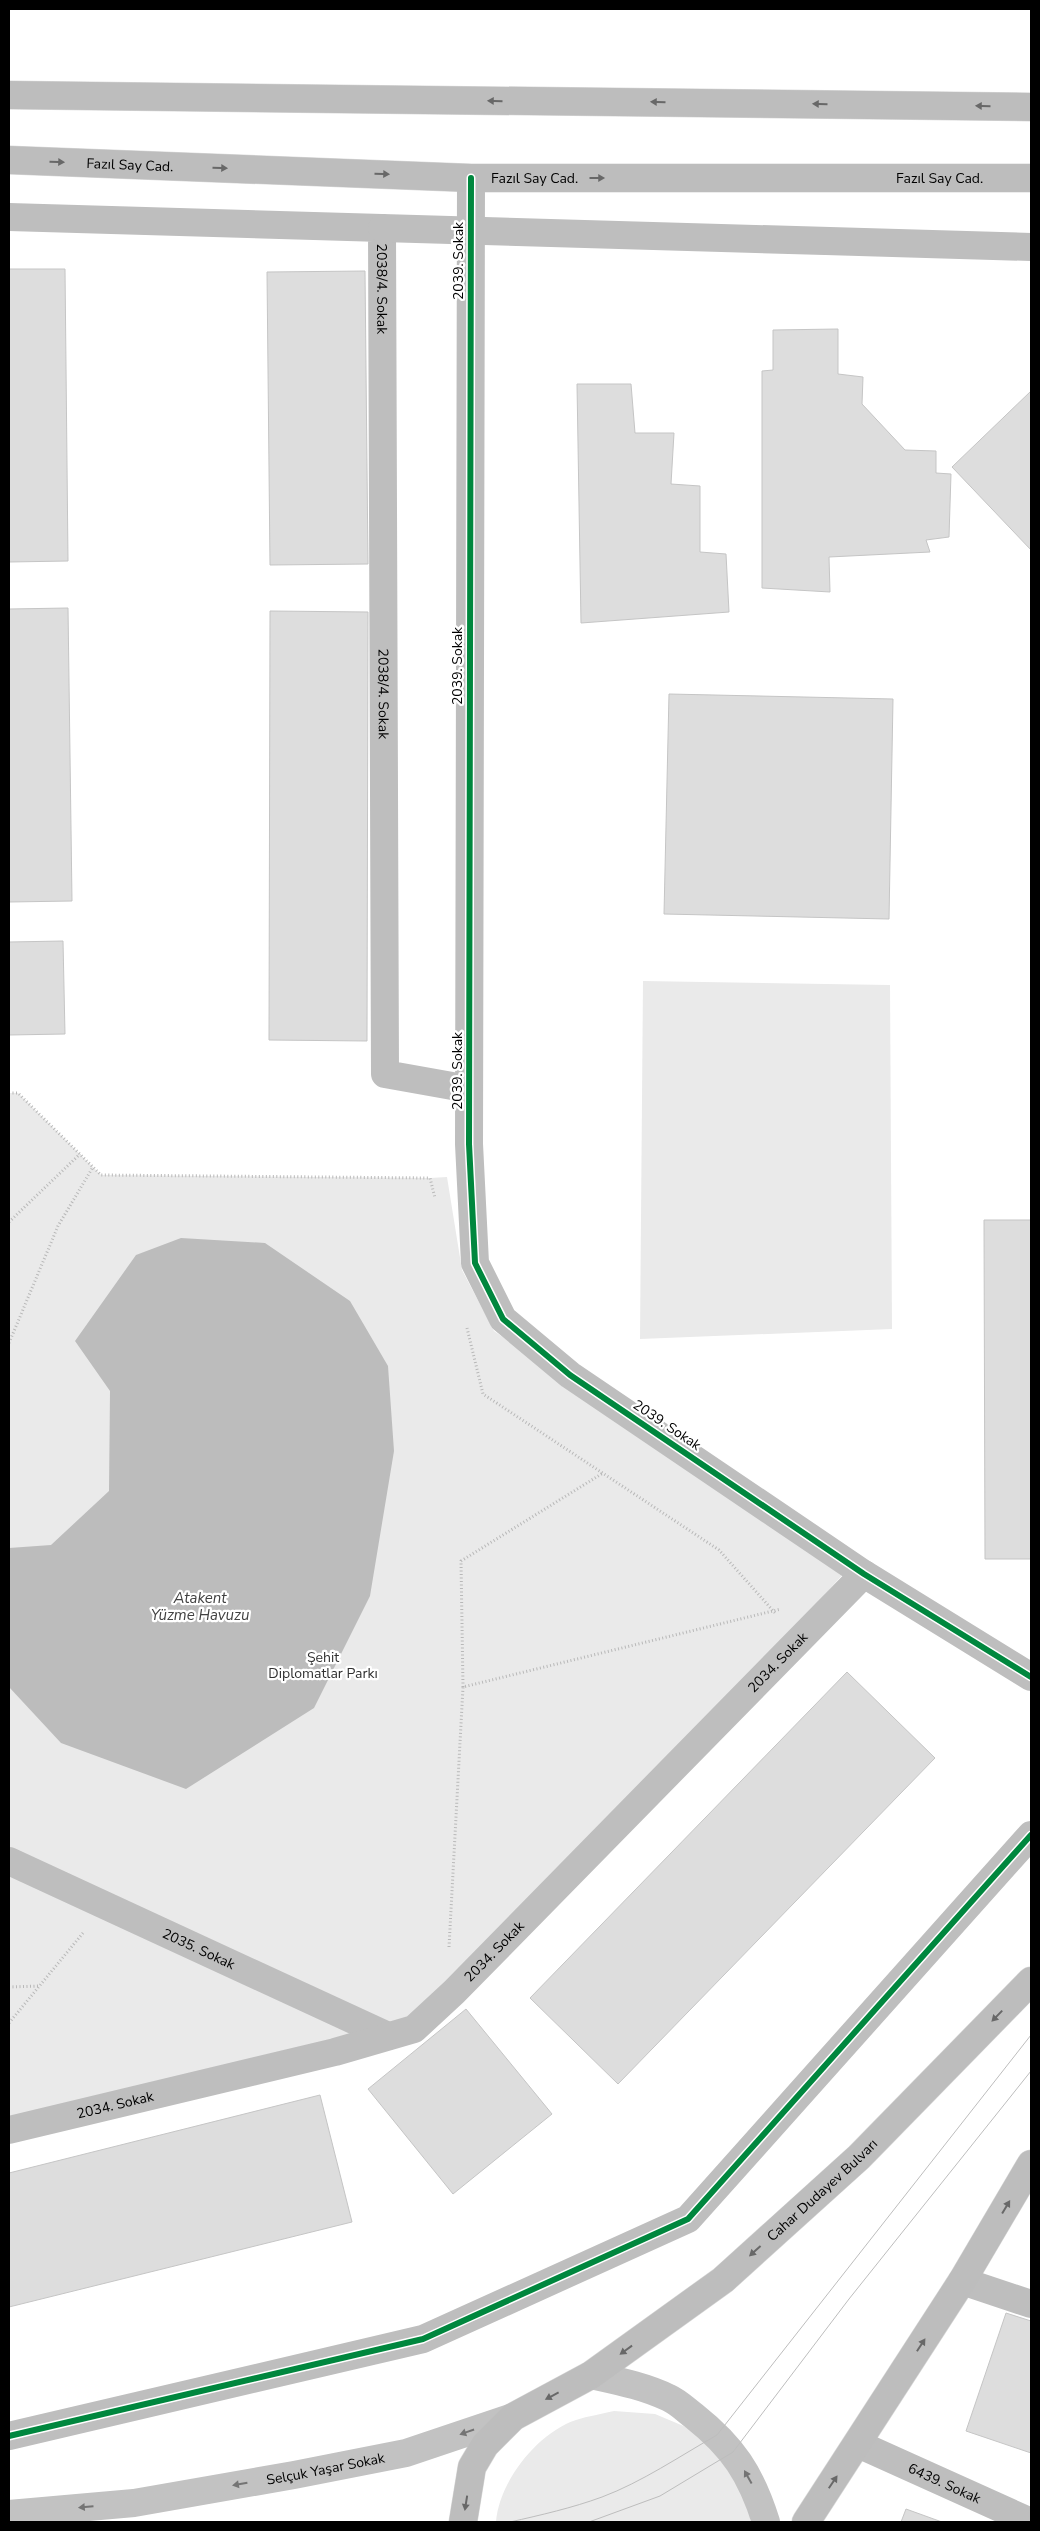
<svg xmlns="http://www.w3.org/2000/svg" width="1040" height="2531" font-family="'Nunito Sans',sans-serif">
<rect width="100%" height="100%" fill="#fff"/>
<g fill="#eaeaea">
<polygon points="643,981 890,985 892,1329 640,1339"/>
<polygon points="9,1093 18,1093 101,1175 430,1178 447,1177 462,1270 494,1331 846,1571 703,1728 406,2026 9,2122"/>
<path d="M 614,2411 L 655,2414 L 693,2430 L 723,2458 L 746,2496 L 751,2522 L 496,2522 C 499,2482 537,2433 576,2420 C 588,2416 602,2414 614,2411 Z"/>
</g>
<polygon fill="#bcbcbc" points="181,1238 265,1243 350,1301 388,1366 394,1451 370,1596 314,1708 186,1789 61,1743 9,1687 9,1548 51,1545 109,1491 110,1391 75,1341 136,1255"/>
<g fill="#ddd" stroke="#c5c5c5">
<polygon points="9,269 65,269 68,561 9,562"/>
<polygon points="365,271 368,564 270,565 267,272"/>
<polygon points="838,329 838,374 863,377 862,404 905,450 936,451 936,473 951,474 949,537 926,540 930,552 829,557 830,592 762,588 762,371 773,370 773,330"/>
<polygon points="577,384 631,384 635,433 674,433 671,484 700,486 700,552 726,554 729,612 581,623"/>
<polygon points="1031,391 1031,550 952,467"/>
<polygon points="68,608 72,901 9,902 9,609"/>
<polygon points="270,611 368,612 367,1041 269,1040"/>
<polygon points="669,694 893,699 889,919 664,914"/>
<polygon points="63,941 65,1034 9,1035 9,942"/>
<polygon points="984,1220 1031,1220 1031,1559 985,1559"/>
<polygon points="847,1672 935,1758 618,2084 530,1998"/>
<polygon points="466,2009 552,2114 453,2194 368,2089"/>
<polygon points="320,2095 352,2222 9,2307 9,2173"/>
<polygon points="1006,2313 1031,2321 1031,2453 966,2431"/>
<polygon points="906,2509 942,2522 901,2522"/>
</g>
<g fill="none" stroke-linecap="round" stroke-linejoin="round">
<g stroke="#dbdbdb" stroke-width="29">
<g id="primary">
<polyline points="9,95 1031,107"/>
<path id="s6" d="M 9,160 L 471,178 L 1031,178"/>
<path id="s7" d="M 463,2522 L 472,2467 L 485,2445 L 513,2417 L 591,2375 L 723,2280 L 859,2157 L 1031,1981"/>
<polyline points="806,2522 962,2281 1031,2164"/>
</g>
</g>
<g stroke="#b8b8b8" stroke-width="3" stroke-dasharray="1 2.5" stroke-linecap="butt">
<polyline points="9,1093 18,1093 101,1175 430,1178 435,1198"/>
<polyline points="9,1222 80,1154"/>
<polyline points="467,1328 483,1394 719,1550 776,1614"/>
<polyline points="9,1343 58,1226 93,1167"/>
<polyline points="463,1687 461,1561 603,1473"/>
<polyline points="449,1947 463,1687 781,1609"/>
<polyline points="9,1987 39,1986"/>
<polyline points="9,2023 83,1933"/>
</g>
<g stroke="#bebebe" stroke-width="28">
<polyline points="471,178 469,1144 475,1263 503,1319 570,1375 864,1574 1031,1677"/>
<path id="s1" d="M 9,217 L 382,228 L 385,1074 L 469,1089"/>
<polyline points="382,228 1031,247"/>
<path id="s2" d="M 9,1861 L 388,2036"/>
<path id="s3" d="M 9,2130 L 335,2052 L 414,2029 L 454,1992 L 864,1574"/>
<polyline points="962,2281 1031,2304"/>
<polyline points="9,2436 423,2339 688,2219 1031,1835"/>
<path id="s4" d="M 858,2444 L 1031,2522"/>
</g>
<g stroke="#c2c2c2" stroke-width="28">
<path d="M 591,2375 C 618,2381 644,2386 669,2398 C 678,2402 686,2410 694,2416 C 733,2447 751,2474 766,2522"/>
<path id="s5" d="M 9,2514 L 134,2503 L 294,2475 L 406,2453 L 513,2417"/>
</g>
<use href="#primary" stroke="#bdbdbd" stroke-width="28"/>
<g stroke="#bdbdbd" stroke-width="1">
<path d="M 510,2522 C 541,2515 572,2508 602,2497 C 642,2482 680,2456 717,2435 L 1031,2035"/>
<polyline points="589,2522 660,2496 733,2452 849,2299 1031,2071"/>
</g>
<g stroke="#fff" stroke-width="9">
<g id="cycleway">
<polyline points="471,178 469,1144 475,1263 503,1319 570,1375 864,1574 1031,1677"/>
<polyline points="9,2436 423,2339 688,2219 1031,1835"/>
</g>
</g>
<use href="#cycleway" stroke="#00873e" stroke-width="6"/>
</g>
<defs><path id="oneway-solid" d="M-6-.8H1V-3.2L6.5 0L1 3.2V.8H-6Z" transform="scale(1.25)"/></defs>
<g fill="#686868">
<use href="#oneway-solid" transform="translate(495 101) rotate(-179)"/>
<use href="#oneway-solid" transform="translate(658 102) rotate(-179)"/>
<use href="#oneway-solid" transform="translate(820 104) rotate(-179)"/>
<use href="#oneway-solid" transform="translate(983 106) rotate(-179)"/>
<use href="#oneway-solid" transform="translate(57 162) rotate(2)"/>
<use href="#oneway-solid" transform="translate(220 168) rotate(2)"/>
<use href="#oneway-solid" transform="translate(382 174) rotate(2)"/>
<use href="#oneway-solid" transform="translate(597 178)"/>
<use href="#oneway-solid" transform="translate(997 2016) rotate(134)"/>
<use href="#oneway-solid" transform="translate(1006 2207) rotate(-59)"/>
<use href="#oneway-solid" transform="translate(755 2251) rotate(138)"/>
<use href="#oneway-solid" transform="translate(921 2345) rotate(-57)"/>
<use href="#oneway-solid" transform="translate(626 2350) rotate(144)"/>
<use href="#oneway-solid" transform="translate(552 2396) rotate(152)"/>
<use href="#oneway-solid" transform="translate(833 2482) rotate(-56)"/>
<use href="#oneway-solid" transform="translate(466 2503) rotate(99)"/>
</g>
<g fill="#747474">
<use href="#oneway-solid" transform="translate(467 2432) rotate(161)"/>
<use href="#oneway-solid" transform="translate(748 2477) rotate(-119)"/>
<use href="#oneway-solid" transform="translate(240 2484) rotate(170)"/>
<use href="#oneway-solid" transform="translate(86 2507) rotate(175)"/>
</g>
<g text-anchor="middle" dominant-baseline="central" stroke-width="4.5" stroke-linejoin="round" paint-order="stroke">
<g font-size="14" fill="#000" stroke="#fff">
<text stroke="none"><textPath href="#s6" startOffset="121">Fazıl Say Cad.</textPath></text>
<text stroke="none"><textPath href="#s6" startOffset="526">Fazıl Say Cad.</textPath></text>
<text stroke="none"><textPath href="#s6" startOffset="931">Fazıl Say Cad.</textPath></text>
<text transform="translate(458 261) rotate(-90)">2039. Sokak</text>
<text stroke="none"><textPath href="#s1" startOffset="434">2038/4. Sokak</textPath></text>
<text transform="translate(457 666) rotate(-90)">2039. Sokak</text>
<text stroke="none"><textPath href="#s1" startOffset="839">2038/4. Sokak</textPath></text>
<text transform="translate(457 1071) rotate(-90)">2039. Sokak</text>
<text transform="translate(667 1425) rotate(34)">2039. Sokak</text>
<text stroke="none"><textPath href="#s3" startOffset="934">2034. Sokak</textPath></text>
<text stroke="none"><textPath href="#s2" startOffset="209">2035. Sokak</textPath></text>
<text stroke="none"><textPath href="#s3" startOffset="529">2034. Sokak</textPath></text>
<text stroke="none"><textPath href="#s3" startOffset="109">2034. Sokak</textPath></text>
<text stroke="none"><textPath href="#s7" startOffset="506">Cahar Dudayev Bulvarı</textPath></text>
<text stroke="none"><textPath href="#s5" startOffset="320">Selçuk Yaşar Sokak</textPath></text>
<text stroke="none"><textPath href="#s4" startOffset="95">6439. Sokak</textPath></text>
</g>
<g font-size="14" fill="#303030" stroke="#fff">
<text x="323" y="1657">Şehit<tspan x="323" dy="16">Diplomatlar Parkı</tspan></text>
</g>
<g font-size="15" font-style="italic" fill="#414141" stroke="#fff">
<text x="200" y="1598">Atakent<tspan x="200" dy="17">Yüzme Havuzu</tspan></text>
</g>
</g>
<rect width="1040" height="2531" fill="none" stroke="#000000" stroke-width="20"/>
</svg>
